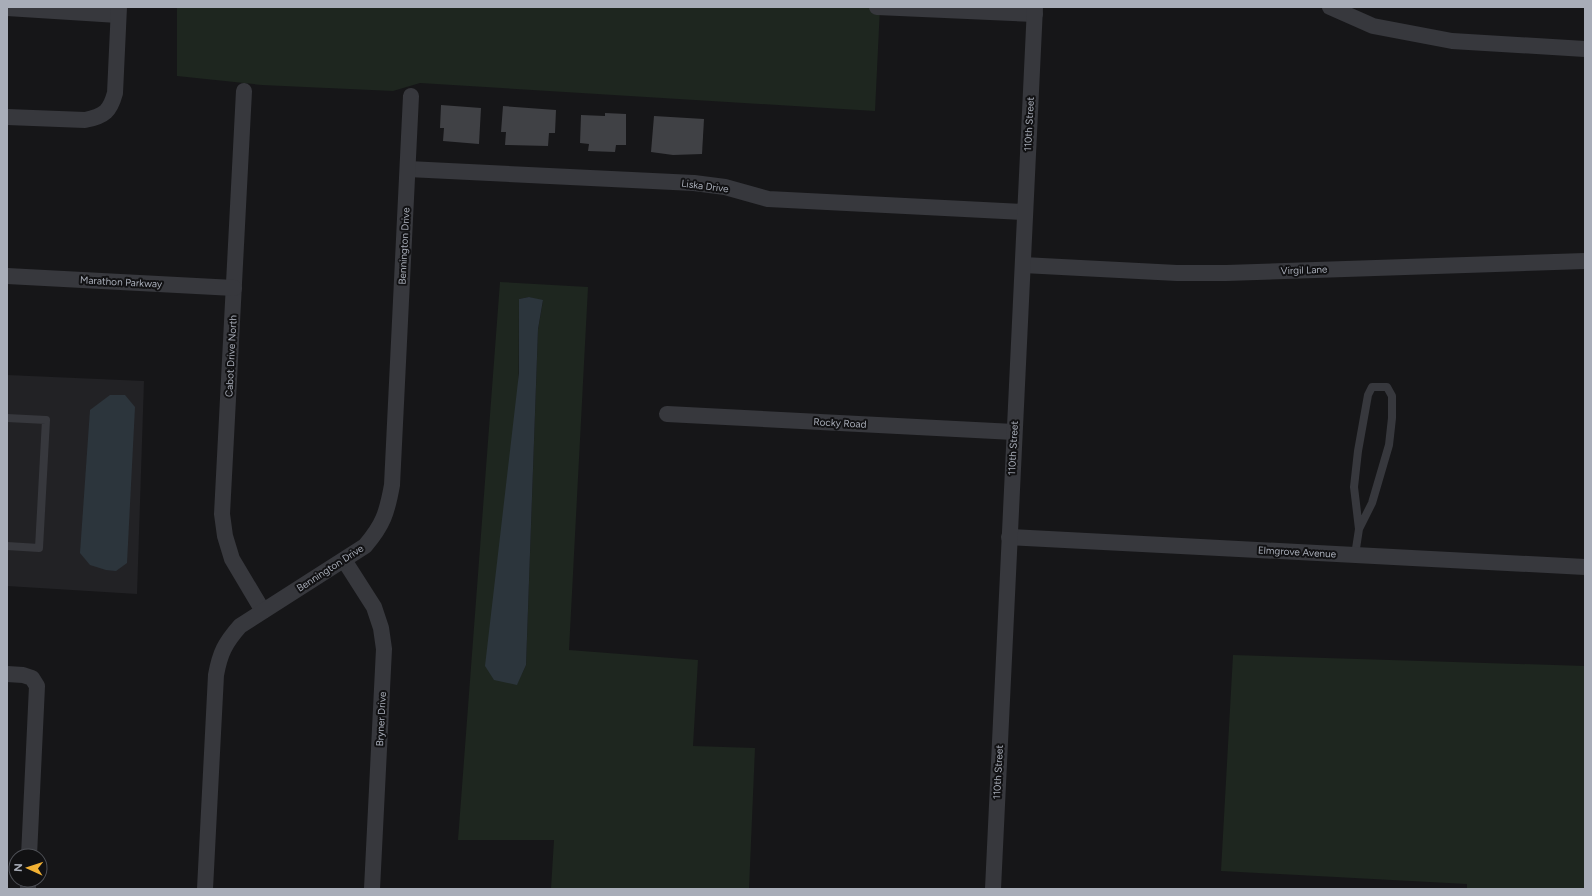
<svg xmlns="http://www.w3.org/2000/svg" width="1592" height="896" font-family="Figtree,sans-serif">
<rect width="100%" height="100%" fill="#161618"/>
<polygon fill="#222225" points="7,375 144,381 137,594 7,586"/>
<g fill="#1e261f" fill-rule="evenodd">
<polygon points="177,7 880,7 875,111 420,83 393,91 262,85 177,76"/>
<path d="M 500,282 L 588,287 L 569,650 L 698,660 L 693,746 L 755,748 L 749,889 L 551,889 L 554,840 L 458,840 ZM 529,297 L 543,301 L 538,329 L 526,665 L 517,684 L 519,299 Z"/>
<polygon points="1233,655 1585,666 1585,889 1467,889 1467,884 1221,871"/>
</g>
<g fill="#2c353c">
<polygon points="529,297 543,300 538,329 526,665 517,685 494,680 485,666 519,373 519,299"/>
<polygon points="110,395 125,395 135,407 127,563 116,571 106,570 90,565 80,553 90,410"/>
</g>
<g fill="#404145">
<polygon points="441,105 481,108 479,144 443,141 444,128 440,128"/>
<polygon points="503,106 556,110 555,133 549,133 548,146 505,145 506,132 501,132"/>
<polygon points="605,113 626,114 626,145 616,145 615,152 588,151 589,144 580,143 581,115 605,116"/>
<polygon points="654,116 704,119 702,154 673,155 651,152"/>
</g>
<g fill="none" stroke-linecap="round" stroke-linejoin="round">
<g stroke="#37383d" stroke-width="8">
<polyline points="7,418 46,420 39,548 7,546"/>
<polyline points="1355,555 1359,529 1354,487 1358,451 1368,395 1372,387 1387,387 1392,396 1392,418 1389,445 1372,503 1359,529"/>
</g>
<g stroke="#37383d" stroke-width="16">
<polyline points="877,7 1035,14"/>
<polyline points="1330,7 1373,26 1452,41 1585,49"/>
<polyline points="7,8 118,15"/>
<polyline points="244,91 222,514 225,536 232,559 263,611"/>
<path d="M 7,117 L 85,120 C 105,116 110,111 115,93 L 119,7"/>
<polyline points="408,169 694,183 725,187 768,199 1025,212"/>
<polyline points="1023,265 1177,273 1226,273 1585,261"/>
<polyline points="7,276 234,288"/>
<polyline points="667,414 1014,432"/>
<polyline points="1009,537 1585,567"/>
<polyline points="344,560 374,607 381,628 384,649 372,889"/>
<polyline points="7,674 23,675 32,678 37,686 29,856"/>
<polyline points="28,889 28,880"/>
<path d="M 205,889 L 216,675 C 220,653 225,643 240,626 L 365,546 C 383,525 387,513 392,485 L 411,96"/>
<polyline points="993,889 1035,7"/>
</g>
</g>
<g text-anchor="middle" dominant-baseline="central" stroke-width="4" stroke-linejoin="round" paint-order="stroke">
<g font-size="10" fill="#a8adb8" stroke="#111113">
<text transform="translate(1029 124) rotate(-87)">110th Street</text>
<text transform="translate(705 186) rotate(7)">Liska Drive</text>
<text transform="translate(404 246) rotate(-87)">Bennington Drive</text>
<text transform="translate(1304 270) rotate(-2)">Virgil Lane</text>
<text transform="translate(121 282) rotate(3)">Marathon Parkway</text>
<text transform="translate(231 356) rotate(-87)">Cabot Drive North</text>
<text transform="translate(840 423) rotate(3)">Rocky Road</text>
<text transform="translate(1013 448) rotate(-87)">110th Street</text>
<text transform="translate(1297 552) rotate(3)">Elmgrove Avenue</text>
<text transform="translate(330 568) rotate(-33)">Bennington Drive</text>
<text transform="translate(381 719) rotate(-87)">Bryner Drive</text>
<text transform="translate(998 772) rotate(-87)">110th Street</text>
</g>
</g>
<rect width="1592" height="896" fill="none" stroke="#a8adb8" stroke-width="16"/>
<g transform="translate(28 868) rotate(273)"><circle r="19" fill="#111113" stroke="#4d4f55"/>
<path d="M0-3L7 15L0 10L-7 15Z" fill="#f2b134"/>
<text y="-6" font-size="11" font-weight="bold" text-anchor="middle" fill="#a8adb8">N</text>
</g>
</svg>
